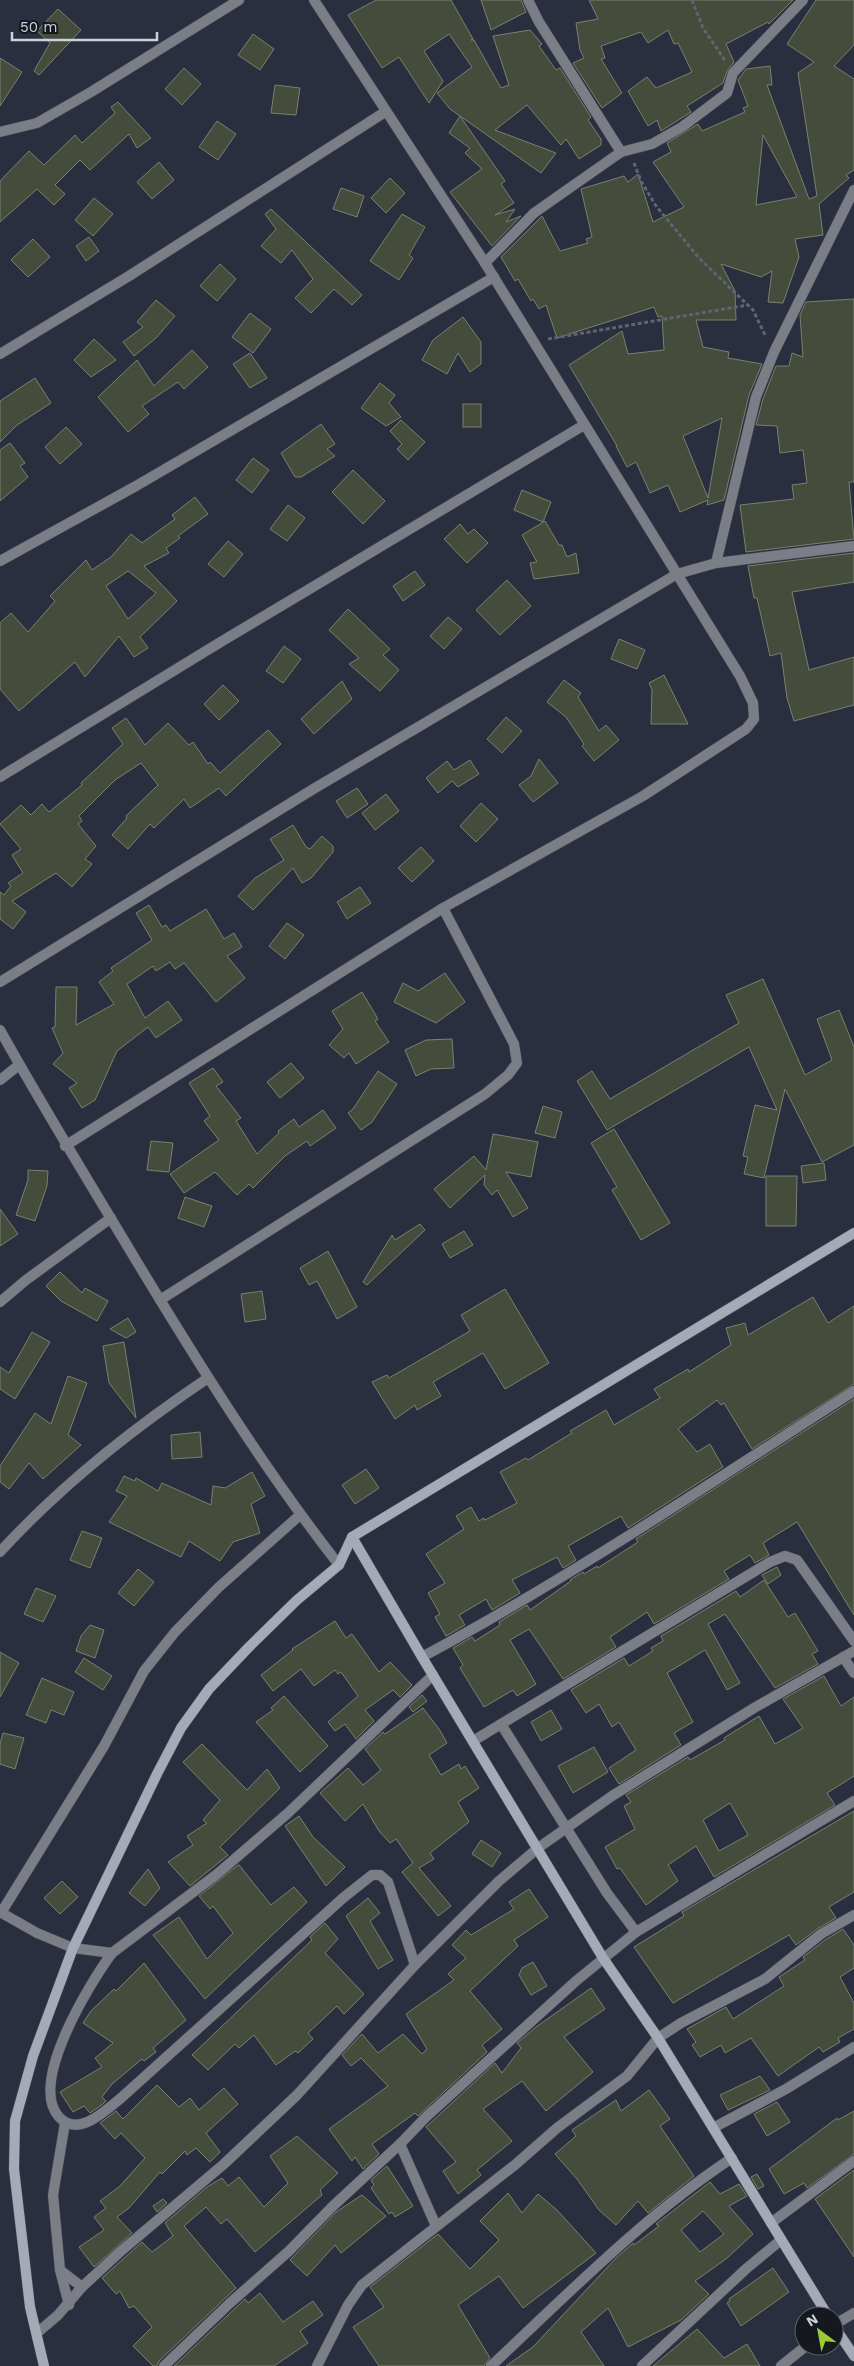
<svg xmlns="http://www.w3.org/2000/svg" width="854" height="2366" font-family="'Work Sans',sans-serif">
<rect width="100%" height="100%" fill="#2a2f3f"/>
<g fill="#454c3c" stroke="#79816f" fill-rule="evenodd">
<polygon points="376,0 451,0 473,39 471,40 474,40 501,88 509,85 493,36 530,30 542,44 539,46 556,70 560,68 591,117 588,120 601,139 601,145 579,159 566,139 561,145 527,105 495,130 556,153 541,173 450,109 437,93 472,67 449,34 424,51 443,81 429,103 399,57 382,68 348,15"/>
<polygon points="481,0 521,0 526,12 491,30"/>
<polygon points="589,0 793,0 769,24 768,22 726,44 734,62 727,71 723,83 687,106 691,112 661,131 657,120 648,126 628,91 647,77 656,88 692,72 678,43 674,44 668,30 648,43 641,32 601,46 605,58 601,59 622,93 602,108 573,63 584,58 580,50 576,23 598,19"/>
<path d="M 816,0 L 854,0 L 854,45 L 834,66 L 854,79 L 854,170 L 846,175 L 849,178 L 819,204 L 823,235 L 795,239 L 799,257 L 783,303 L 768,302 L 772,271 L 761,277 L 721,264 L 735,291 L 736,320 L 696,320 L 703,347 L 729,352 L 728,358 L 762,364 L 749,395 L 724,500 L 707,505 L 708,500 L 680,512 L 668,485 L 650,493 L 636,462 L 627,467 L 616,446 L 617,446 L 569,365 L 622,331 L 628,354 L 664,350 L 662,316 L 658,317 L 654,307 L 557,338 L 546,305 L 539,309 L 533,299 L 531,301 L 518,279 L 515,281 L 501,257 L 542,216 L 560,251 L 588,243 L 586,239 L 592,237 L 581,189 L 624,176 L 628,182 L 638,174 L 653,222 L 684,207 L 653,162 L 671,152 L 667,143 L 698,124 L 702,131 L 745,112 L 743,108 L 748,106 L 738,80 L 746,69 L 770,66 L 772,85 L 767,85 L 809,199 L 817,196 L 798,73 L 814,62 L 787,44 ZM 763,135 L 797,197 L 756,205 ZM 722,418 L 708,498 L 683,436 Z"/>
<polygon points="58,9 81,30 39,75 34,71 50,43 37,31"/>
<polygon points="253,34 274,49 260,70 238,55"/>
<polygon points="0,58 22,72 0,106"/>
<polygon points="184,68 201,84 182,105 165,89"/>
<polygon points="275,85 300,88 296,115 271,113"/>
<polygon points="118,102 151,138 137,148 129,134 90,170 80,160 55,185 65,194 54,205 37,189 0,222 0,181 29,151 44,165 75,135 82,143 115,113 111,107"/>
<polygon points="460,116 505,181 501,184 514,203 495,215 515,209 506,222 521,216 492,246 450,192 482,169 465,153 470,148 449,133"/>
<polygon points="217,121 236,134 218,160 199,147"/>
<polygon points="159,162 174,180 152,199 137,182"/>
<polygon points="390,178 405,193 386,213 371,198"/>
<polygon points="341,188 364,196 357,217 333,209"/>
<polygon points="94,198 113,214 93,236 75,220"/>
<polygon points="271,209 362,295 352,305 334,289 311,313 295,298 313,279 292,250 281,263 261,246 276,229 265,214"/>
<polygon points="402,214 425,227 409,255 413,258 399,280 370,261"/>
<polygon points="89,237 99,251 86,261 76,246"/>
<polygon points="33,239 50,257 28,277 11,260"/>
<polygon points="220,264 236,279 217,301 200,286"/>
<polygon points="854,299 854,482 849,482 854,539 746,552 740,505 794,499 792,485 807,483 803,450 780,453 777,426 756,425 763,399 776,366 789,366 792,353 803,357 800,315 806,302"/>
<polygon points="156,300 175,316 156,338 134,356 123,342 143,327 137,322"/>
<polygon points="250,313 271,329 253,353 232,337"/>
<polygon points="463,317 481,342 481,364 470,372 458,353 447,374 422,360 433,340"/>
<polygon points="94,339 116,360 91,377 74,360"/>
<polygon points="192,350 208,367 184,389 178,382 142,406 149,414 128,432 98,397 137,360 154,386"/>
<polygon points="250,353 267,378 250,388 233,364"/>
<polygon points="35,378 51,403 17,425 0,442 0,401"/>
<polygon points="380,383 395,395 389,403 401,417 386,426 361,408"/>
<rect x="463" y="404" width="18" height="23"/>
<polygon points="401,420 425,442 408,460 397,449 402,444 390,431"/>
<polygon points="321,424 335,444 327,449 335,456 301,477 295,477 281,453"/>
<polygon points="66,427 82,444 60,464 45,447"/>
<polygon points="10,443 25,463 20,466 28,477 0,501 0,450"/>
<polygon points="253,458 269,470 252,493 236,480"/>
<polygon points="353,470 385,501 363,524 332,492"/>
<polygon points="522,490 551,502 543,522 514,510"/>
<path d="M 195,497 L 208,514 L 178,536 L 180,538 L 166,548 L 169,553 L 144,566 L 177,601 L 140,637 L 148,648 L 134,657 L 119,636 L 85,677 L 75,662 L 19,711 L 0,689 L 0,623 L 11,613 L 28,632 L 55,601 L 50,596 L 86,560 L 92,570 L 111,557 L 131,534 L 142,543 L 175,519 L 172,515 ZM 128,571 L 156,593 L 128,619 L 106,586 Z"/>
<polygon points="288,505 305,518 287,541 270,529"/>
<polygon points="545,521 559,545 562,545 567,557 576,553 579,573 534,579 530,563 537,562 522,535"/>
<polygon points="460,524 468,534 474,529 488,543 467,563 444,539"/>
<polygon points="228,541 243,554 224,577 208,564"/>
<polygon points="854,553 854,582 792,592 809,670 854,657 854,705 794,721 787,698 781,653 770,656 757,598 754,598 748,566"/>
<polygon points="415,571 425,585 403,601 393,586"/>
<polygon points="507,580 531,606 500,635 476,610"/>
<polygon points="348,609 390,649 383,655 399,670 380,691 349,664 359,658 329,630"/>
<polygon points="448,617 462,629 444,649 430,636"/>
<polygon points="619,639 645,650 637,669 611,659"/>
<polygon points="284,646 301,659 283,683 266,671"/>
<polygon points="664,675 688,724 651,724 652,690 649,683"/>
<polygon points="564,680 581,693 578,697 599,731 606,725 619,740 594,761 582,746 584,744 566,717 547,702"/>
<polygon points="342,681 352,699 314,734 301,719"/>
<polygon points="223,685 239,701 219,720 204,704"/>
<polygon points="506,717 522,731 502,753 487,739"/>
<polygon points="126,718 145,745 168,723 189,745 193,742 208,764 210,762 220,773 268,730 281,744 226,796 219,788 190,808 184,799 154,828 150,824 128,849 112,835 127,818 126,816 158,785 141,763 115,780 79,816 82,821 78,824 96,846 85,859 92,864 72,887 56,873 12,901 26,912 13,929 0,919 0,892 4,895 11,886 8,883 23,873 12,855 21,849 0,824 21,805 31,815 42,804 49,812 82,785 81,783 123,744 112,728"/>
<polygon points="539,759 558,783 533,802 519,785 531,776"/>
<polygon points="470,760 479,774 458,787 452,781 438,793 426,778 447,761 454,770"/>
<polygon points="357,788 368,804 347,818 336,801"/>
<polygon points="386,794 399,811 375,830 362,813"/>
<polygon points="481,803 498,819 476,842 460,826"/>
<polygon points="293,825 306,847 310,849 322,836 333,846 333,852 311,878 302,883 293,868 253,910 238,896 255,878 284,860 270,839"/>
<polygon points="421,847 434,861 412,882 398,868"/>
<polygon points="360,887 371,903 347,919 337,902"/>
<polygon points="149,905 162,927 166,925 170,931 206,909 224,939 234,933 242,947 227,956 245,978 216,1002 184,963 175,969 170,962 156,971 153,966 127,984 145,1018 168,1001 182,1020 156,1038 148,1027 117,1051 95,1100 82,1108 69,1088 77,1083 53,1064 63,1053 52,1028 55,1027 56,987 77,987 76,1025 114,1004 99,982 113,971 111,968 152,940 136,913"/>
<polygon points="287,923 304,935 285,959 269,946"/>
<polygon points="445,973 465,1002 436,1023 394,1002 403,983 418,991"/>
<polygon points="763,979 805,1075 832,1060 817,1019 839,1010 854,1047 854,1145 822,1162 785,1089 764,1178 744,1174 748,1157 743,1156 755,1105 777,1110 749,1047 607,1130 577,1081 592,1071 610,1099 739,1023 726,995"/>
<polygon points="362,992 378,1019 375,1021 389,1042 356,1064 349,1053 344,1058 329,1045 343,1029 332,1011"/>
<polygon points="452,1039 454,1068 431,1069 416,1076 405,1050 426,1040"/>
<polygon points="291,1063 304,1078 280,1098 267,1082"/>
<polygon points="213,1068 223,1082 216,1086 241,1118 236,1121 257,1154 279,1133 278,1131 294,1119 299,1127 323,1110 336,1128 310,1146 307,1141 285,1156 253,1188 249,1184 237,1195 215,1172 184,1193 170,1174 219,1140 204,1121 210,1116 189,1083"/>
<polygon points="378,1071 397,1084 372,1122 361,1130 348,1113 353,1109"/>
<polygon points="543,1106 562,1112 555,1138 535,1133"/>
<polygon points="614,1129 670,1223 641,1240 612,1190 617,1187 591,1143"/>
<polygon points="493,1134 538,1142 531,1177 506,1172 528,1208 513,1217 497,1190 492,1195 484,1185 485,1175 450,1208 434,1189 474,1156 486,1170"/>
<polygon points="151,1141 173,1143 169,1172 147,1170"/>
<polygon points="824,1163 826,1180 803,1183 801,1166"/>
<polygon points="28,1170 48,1171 47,1186 35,1221 16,1215 28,1180"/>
<polygon points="766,1176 797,1176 796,1226 766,1226"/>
<polygon points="185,1197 212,1206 204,1227 178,1218"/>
<polygon points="0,1209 18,1234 0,1246"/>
<polygon points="420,1224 425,1230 367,1285 363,1282 392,1235 395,1240"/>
<polygon points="464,1231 473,1245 450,1258 442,1244"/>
<polygon points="328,1251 357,1307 337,1319 317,1281 309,1285 300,1268"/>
<polygon points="60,1272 82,1293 85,1288 108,1301 97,1321 61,1301 46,1286"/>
<polygon points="505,1289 549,1363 505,1389 483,1353 433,1382 441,1396 417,1410 415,1405 395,1419 372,1382 387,1375 389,1378 470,1331 461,1315"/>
<polygon points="262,1291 266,1319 245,1322 241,1294"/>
<polygon points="813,1297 828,1323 854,1306 854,1384 752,1449 724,1403 721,1405 717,1400 678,1429 697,1452 710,1444 723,1467 628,1528 621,1516 568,1546 576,1560 563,1568 557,1557 512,1580 520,1593 492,1610 486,1599 459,1615 465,1625 446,1636 435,1617 440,1614 428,1593 445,1583 426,1554 464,1529 456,1516 471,1507 479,1521 484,1518 485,1520 517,1503 500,1472 526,1458 528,1460 572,1433 570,1431 606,1410 614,1425 660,1398 654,1389 688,1369 689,1372 731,1345 726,1328 745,1323 748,1335"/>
<polygon points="128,1318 136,1332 126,1338 110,1329"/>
<polygon points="32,1332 50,1342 15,1399 0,1389 0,1367 9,1373"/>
<polygon points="124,1342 136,1418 109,1383 103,1346"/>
<polygon points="68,1376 87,1383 68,1435 81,1445 43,1479 29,1463 9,1489 0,1482 0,1466 35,1413 51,1424"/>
<polygon points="854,1399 854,1615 797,1522 763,1543 769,1555 755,1563 750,1555 724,1571 729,1579 654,1624 647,1612 610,1637 616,1647 563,1679 529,1629 510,1640 536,1684 517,1696 513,1690 484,1707 460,1668 463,1665 453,1648 472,1637 475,1641 500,1625 499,1622 527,1605 530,1610 571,1581 570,1580 583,1572 584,1574 597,1566 598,1568 638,1542 636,1539"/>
<polygon points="200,1432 202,1457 172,1459 171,1435"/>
<polygon points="366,1469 379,1488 355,1504 342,1485"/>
<polygon points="252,1472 265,1496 251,1504 260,1533 233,1542 220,1561 189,1541 181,1557 109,1522 127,1496 116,1491 124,1476 135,1481 136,1478 158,1491 162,1483 211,1505 213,1486 225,1488"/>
<polygon points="82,1531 102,1538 90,1568 70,1560"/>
<polygon points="777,1567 781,1575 768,1584 762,1575"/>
<polygon points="138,1569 154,1582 134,1606 118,1593"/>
<polygon points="764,1580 788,1617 795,1613 818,1651 812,1654 818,1664 775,1688 725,1614 708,1624 740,1683 727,1690 705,1650 667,1673 693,1722 674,1733 681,1745 619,1784 609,1768 636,1750 619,1722 612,1727 599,1704 586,1713 571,1690 624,1658 629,1666 653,1651 651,1648 663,1641 661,1636 736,1591 740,1597"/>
<polygon points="36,1588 56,1596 43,1622 24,1614"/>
<polygon points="335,1621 346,1638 352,1634 379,1672 390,1662 412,1685 400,1697 393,1690 365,1710 374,1721 356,1739 345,1724 335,1731 328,1722 358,1696 341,1672 338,1674 335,1670 314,1686 301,1669 273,1691 261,1675 293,1650 292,1649"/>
<polygon points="90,1625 104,1630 95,1658 76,1651 81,1636"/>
<polygon points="0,1652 19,1663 0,1697"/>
<polygon points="84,1658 112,1676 103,1690 75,1672"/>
<path d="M 824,1676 L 841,1706 L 854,1697 L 854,1776 L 827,1793 L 835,1805 L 714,1877 L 696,1846 L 668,1865 L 678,1881 L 646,1905 L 620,1868 L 617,1869 L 605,1847 L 635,1829 L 624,1806 L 631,1802 L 626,1795 L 688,1757 L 690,1760 L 725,1740 L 724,1738 L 759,1716 L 775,1744 L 803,1728 L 783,1699 ZM 730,1803 L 748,1835 L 719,1851 L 703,1820 Z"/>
<polygon points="42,1678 74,1692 64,1715 51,1710 46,1723 26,1715"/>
<polygon points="422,1695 427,1701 413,1712 409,1707"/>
<polygon points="284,1696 328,1746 300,1772 256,1722 273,1710 271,1708"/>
<polygon points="423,1708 439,1729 447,1743 429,1755 441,1775 459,1764 461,1769 465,1766 479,1788 458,1802 469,1822 430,1853 434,1859 419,1868 451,1906 438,1916 402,1872 413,1863 396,1839 390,1843 379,1831 363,1804 345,1821 320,1793 348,1768 363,1785 381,1770 365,1749 383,1732 385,1734"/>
<polygon points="551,1710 562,1729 541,1741 531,1722"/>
<polygon points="3,1733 24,1738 15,1769 0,1764 0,1744"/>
<polygon points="202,1744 247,1790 267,1769 280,1788 220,1847 228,1855 190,1886 168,1862 193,1845 187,1836 207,1823 203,1820 220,1800 183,1762"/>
<polygon points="594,1747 608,1772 573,1793 558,1766"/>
<polygon points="854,1811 854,1892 829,1907 836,1918 817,1929 796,1945 789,1935 673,2003 634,1947 684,1916 682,1912"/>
<polygon points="299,1816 313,1837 345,1867 326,1886 285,1826"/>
<polygon points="481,1840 501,1853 492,1867 472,1854"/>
<polygon points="238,1865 239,1865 271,1905 294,1887 307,1902 205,1999 153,1935 179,1917 207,1959 233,1933 213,1906 210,1909 199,1896"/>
<polygon points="148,1869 160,1888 145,1906 129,1893"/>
<polygon points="62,1881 78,1897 60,1914 44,1898"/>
<polygon points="529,1889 548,1917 514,1940 518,1946 470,1991 502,2029 482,2045 487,2052 418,2116 415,2113 372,2144 379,2154 363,2169 355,2157 352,2161 329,2129 388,2086 361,2058 351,2066 342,2055 362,2034 378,2053 403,2034 422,2054 427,2049 406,2014 454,1980 448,1974 466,1958 452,1945 466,1930 471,1935 514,1909 509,1902"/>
<polygon points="368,1898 380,1913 370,1921 393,1960 378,1969 346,1916"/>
<polygon points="325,1923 338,1939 325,1953 364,1994 344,2014 337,2006 308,2033 313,2039 298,2053 295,2051 276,2065 254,2035 239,2048 235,2044 208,2070 192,2055 312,1940 310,1937"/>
<polygon points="843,1929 854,1945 854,1968 840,1977 854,2003 854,2029 838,2038 840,2042 823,2052 819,2047 778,2076 751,2038 725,2053 721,2045 700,2057 692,2045 696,2042 687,2029 726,2007 733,2019 784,1986 779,1977 805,1960 803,1957 825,1940"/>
<polygon points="533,1962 547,1986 531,1995 519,1975 522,1968"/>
<polygon points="144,1963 186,2020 153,2048 156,2052 144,2061 142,2059 112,2084 102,2097 106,2101 103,2104 90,2113 84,2106 73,2112 60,2092 102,2067 95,2058 113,2043 83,2023 91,2011 114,1989 116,1991"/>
<polygon points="591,1988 605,2009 564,2037 593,2072 546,2111 522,2081 483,2109 512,2141 477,2170 481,2175 458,2194 443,2171 456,2162 426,2127 495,2063 502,2073 521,2048 517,2043 536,2027"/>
<polygon points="760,2076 770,2090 728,2110 720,2095"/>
<polygon points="157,2085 179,2107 190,2098 199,2110 224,2088 238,2104 206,2133 220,2152 210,2162 196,2148 187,2155 185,2151 162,2174 160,2172 129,2208 117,2217 132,2233 94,2267 79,2247 104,2230 94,2217 106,2208 100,2201 119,2187 145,2158 121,2133 115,2139 100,2123 116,2111 123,2119"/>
<polygon points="649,2090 670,2119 660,2126 694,2176 648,2213 638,2201 616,2225 599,2210 577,2179 555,2154 576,2136 572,2130 616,2100 621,2111"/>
<polygon points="777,2102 790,2122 767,2136 754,2114"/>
<polygon points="854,2111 854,2154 807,2188 804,2183 784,2194 769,2169 837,2118 838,2120"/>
<polygon points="297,2136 338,2173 320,2190 322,2195 255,2252 227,2219 221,2224 206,2207 184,2226 236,2288 159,2361 157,2366 153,2366 133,2346 152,2327 134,2306 129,2308 120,2291 116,2294 102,2278 142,2242 152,2252 173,2236 165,2223 207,2187 222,2178 228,2186 239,2177 264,2207 288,2183 270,2156"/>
<polygon points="387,2166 413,2206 395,2217 392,2212 389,2214 371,2188 374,2185 371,2180"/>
<polygon points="854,2170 854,2257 815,2199"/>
<polygon points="757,2174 764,2186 758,2189 751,2177"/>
<path d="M 710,2182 L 720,2194 L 739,2184 L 747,2196 L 729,2206 L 753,2234 L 726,2259 L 695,2281 L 709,2294 L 681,2320 L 628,2347 L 608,2308 L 581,2332 L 604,2366 L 506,2366 L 533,2347 L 616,2258 L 633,2243 L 634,2245 L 659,2226 L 656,2224 ZM 703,2211 L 724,2234 L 700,2252 L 681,2230 Z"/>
<polygon points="508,2193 522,2213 538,2194 557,2210 596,2253 523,2308 499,2276 458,2305 490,2358 484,2366 379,2366 353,2327 384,2307 370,2287 438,2234 470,2269 499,2240 480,2221"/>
<polygon points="362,2195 386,2216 341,2253 335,2245 307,2276 290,2260 336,2212"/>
<polygon points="163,2199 167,2203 157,2212 153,2206"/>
<polygon points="773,2268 789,2292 741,2326 727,2303 730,2301 729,2299"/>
<polygon points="260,2293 283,2322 313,2301 323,2315 300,2331 308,2343 274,2366 174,2366 245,2299 248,2303"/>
<polygon points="697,2329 724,2358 747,2344 760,2366 653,2366"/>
</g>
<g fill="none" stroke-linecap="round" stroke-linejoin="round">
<g stroke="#474c5b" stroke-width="11">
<g id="street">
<polyline points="528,0 539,22 621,152 652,144 682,127 727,93 733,73 803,0"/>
<polyline points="0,132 37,123 91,92 239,0"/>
<polyline points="485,263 534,213 621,152"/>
<polyline points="0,354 129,276 385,112"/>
<polyline points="0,561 136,486 494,277"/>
<polyline points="716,563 756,397 774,352 854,190"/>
<polyline points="0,777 219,643 584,425"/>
<polyline points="0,982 315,788 677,574 716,563 854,546"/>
<path d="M 0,1030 C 44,1109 91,1185 137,1262 C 200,1366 264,1469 339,1565"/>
<polyline points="0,1080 19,1065"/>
<polyline points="65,1146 443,908 643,796 746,729 754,719 753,703 740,676 485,263 314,0"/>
<polyline points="160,1300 485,1094 508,1075 517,1063 514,1044 443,908"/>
<polyline points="0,1302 26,1280 111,1218"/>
<path d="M 0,1552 C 61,1485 132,1429 208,1378"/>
<path d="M 422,1657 C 571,1577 712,1482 854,1391"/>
<polyline points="843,1657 854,1673"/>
<polyline points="501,1724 607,1893 636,1932"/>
<polyline points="473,1741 770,1562 785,1556 797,1560 854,1641"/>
<polyline points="0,1912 37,1933 73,1948 112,1953 216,1875 288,1813 433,1675"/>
<polyline points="1,1913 104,1746 144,1671 175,1632 219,1587 300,1515"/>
<path d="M 112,1953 C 90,1983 28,2083 59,2117 C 78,2138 105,2111 121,2098 L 343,1898 L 372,1875 L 380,1875 L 388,1882 L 415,1965"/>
<polyline points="65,2123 53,2195 60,2270 69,2305"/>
<polyline points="713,2128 786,2089 854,2047"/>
<polyline points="400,2144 436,2226"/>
<polyline points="771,2223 854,2161"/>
<polyline points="60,2270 82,2287"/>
<polyline points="834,2325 854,2313"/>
<polyline points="37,2333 58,2315 82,2287 121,2251 224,2164 297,2095 415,1965 499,1881 538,1848 612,1796 754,1708 854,1651"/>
<polyline points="164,2366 230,2303 289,2251 332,2207 400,2144 426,2117 576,1981 636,1932 854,1801"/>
<polyline points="317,2366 348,2305 362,2285 516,2164 557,2128 627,2076 658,2038 681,2023 765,1979 821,1934 854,1915"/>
<path d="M 491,2366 C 569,2293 643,2217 732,2158"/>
<polyline points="642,2366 747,2268 781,2240"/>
<polyline points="781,2366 806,2346"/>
</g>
</g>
<g stroke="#474c5b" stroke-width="11">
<g id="secondary">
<polyline points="352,1537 422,1657 603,1958 658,2038 828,2316"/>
<polyline points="834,2326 854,2356"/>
<polyline points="44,2366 30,2307 14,2169 15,2121 33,2056 73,1948 157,1774 181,1728 209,1689 249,1647 297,1600 339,1565 352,1537 854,1233"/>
</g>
</g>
<g stroke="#5f6472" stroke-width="3" stroke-dasharray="4 2.5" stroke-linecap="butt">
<polyline points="692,0 703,28 726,62"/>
<polyline points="634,163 641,181 656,206 699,258 753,310 766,337"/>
<polyline points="548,339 748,305"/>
</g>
<use href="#street" stroke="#7b7e86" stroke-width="10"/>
<use href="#secondary" stroke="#a5aab7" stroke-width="10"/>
</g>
<g transform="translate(819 2331) rotate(328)"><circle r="24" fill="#15181f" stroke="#5f626a"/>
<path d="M0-4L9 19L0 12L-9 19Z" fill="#9acb34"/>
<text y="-8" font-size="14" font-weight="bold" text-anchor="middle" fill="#cdd1db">N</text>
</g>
<path d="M12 32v8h145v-8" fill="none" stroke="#cdd1db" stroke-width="2.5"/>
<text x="20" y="32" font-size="15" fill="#cdd1db" stroke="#15181f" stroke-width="4" paint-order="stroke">50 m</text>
</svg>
